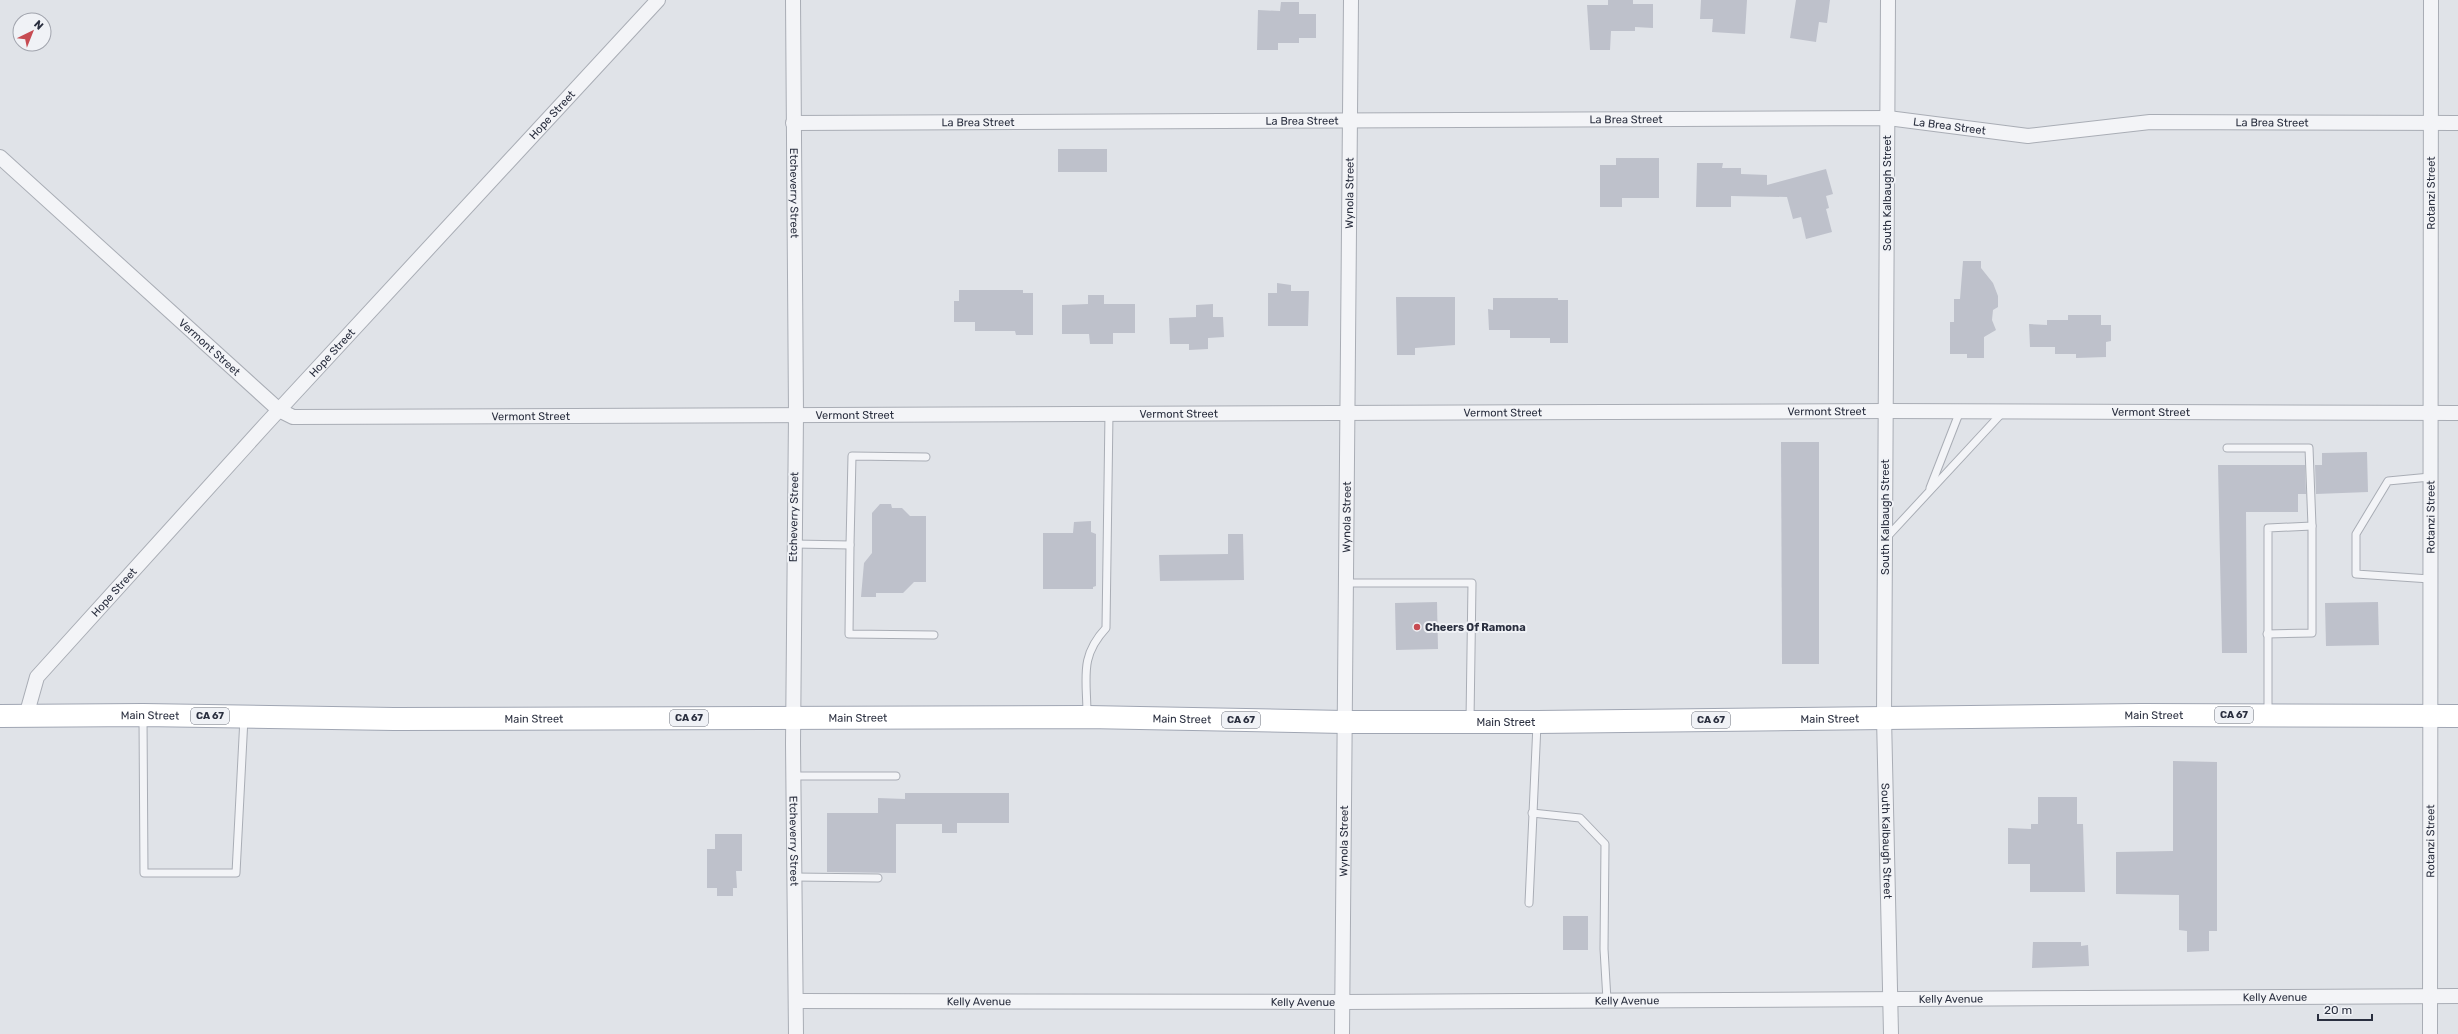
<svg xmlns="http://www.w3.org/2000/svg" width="2458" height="1034" font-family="Rubik,sans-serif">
<rect width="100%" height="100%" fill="#e0e3e8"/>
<g fill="#bec1cb">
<polygon points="1608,0 1633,0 1633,4 1653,4 1653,28 1635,27 1635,31 1611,31 1610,50 1590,50 1587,5 1608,5"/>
<polygon points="1701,0 1747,0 1745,34 1712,32 1713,19 1700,19"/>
<polygon points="1796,0 1830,0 1827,23 1819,22 1816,42 1790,38"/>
<polygon points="1281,2 1299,2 1299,14 1316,14 1316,38 1299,38 1299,43 1278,43 1278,50 1257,50 1258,10 1280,11"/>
<rect x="1058" y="149" width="49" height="23"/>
<polygon points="1616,158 1659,158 1659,198 1622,198 1622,207 1600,207 1600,165 1616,165"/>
<polygon points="1697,163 1723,163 1722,168 1741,168 1741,174 1767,175 1767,185 1826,169 1833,194 1826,196 1829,208 1826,209 1832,232 1806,239 1801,217 1793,219 1787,197 1731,196 1731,207 1696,207"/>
<polygon points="1963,261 1981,261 1981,268 1993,283 1998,296 1998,307 1993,310 1992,320 1996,330 1984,337 1984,358 1967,358 1967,354 1950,354 1950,322 1954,322 1954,299 1960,299"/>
<polygon points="1277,283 1291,285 1291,291 1309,291 1308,326 1268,326 1268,293 1277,293"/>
<polygon points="959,290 1023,290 1023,293 1033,293 1033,335 1016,335 1015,331 975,331 975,322 954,322 954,301 959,301"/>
<polygon points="1088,295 1104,295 1104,304 1135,304 1135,333 1113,333 1113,344 1090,344 1089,334 1062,334 1062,305 1088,304"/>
<polygon points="1396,297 1455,297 1455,345 1415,348 1415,355 1397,355"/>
<polygon points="1493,298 1558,298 1558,300 1568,300 1568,343 1550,343 1550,338 1510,338 1510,330 1489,330 1488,309 1493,310"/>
<polygon points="1213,304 1213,317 1223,317 1224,337 1208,338 1208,349 1189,350 1189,344 1170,344 1169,318 1196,317 1196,305"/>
<polygon points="2068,315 2101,315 2101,325 2111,325 2111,341 2106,342 2106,357 2076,358 2076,354 2055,354 2055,347 2030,347 2029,324 2047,325 2047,320 2068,320"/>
<polygon points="1781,442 1819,442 1819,664 1782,664"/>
<polygon points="2367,452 2368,492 2316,494 2315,465 2322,465 2322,453"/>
<polygon points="2218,465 2305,465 2306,494 2298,494 2298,512 2246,512 2247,653 2222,653"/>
<polygon points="880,504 891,504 892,508 902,508 910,516 926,516 926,582 914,582 903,593 876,593 876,597 861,597 864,563 872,553 872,513"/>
<polygon points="1091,521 1091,532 1096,534 1096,586 1093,587 1093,589 1043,589 1043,533 1073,533 1074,522"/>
<polygon points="1228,534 1243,534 1244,580 1160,581 1159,555 1228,554"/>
<polygon points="1437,602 1438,649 1396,650 1395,603"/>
<polygon points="2378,602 2379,645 2326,646 2325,603"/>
<polygon points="2173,761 2217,762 2217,931 2209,931 2209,951 2187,952 2187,931 2179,930 2179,895 2116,894 2116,852 2173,851"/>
<polygon points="905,793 1009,793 1009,823 957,823 957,833 942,833 942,824 896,824 896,873 827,872 827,813 878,813 878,798 905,799"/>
<polygon points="2038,797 2077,797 2077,824 2083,824 2085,892 2030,892 2030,864 2008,864 2008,828 2031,829 2031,824 2038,824"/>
<polygon points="715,834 742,834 742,871 736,871 737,888 733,888 733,896 717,896 717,888 707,888 707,849 715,849"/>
<rect x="1563" y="916" width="25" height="34"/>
<polygon points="2033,942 2081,942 2081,946 2088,945 2089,966 2032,968"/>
</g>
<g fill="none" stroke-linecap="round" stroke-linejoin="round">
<g stroke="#a9adb5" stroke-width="9">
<g id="lane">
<polyline points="2227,448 2309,448 2312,526 2268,528 2268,713"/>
<polyline points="2430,477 2388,481 2356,534 2356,574 2430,579"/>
<polyline points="1930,488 1960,411"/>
<polyline points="1887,537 2002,413"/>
<polyline points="794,544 850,545 852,456 926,457"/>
<polyline points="850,545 849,634 934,635"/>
<polyline points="1346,583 1472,583 1470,720"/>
<polyline points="2267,634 2312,633 2312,526"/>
<path d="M 1087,715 C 1087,678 1079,657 1106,628 L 1109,413"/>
<polyline points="143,717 144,873 236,873 244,718"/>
<polyline points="793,776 896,776"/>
<polyline points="1532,813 1580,818 1605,844 1604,949 1607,1000"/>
<polyline points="795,877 878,878"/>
<polyline points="1529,903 1537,724"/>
</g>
</g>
<g stroke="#a9adb5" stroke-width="16">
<g id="street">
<path id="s1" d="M 793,0 L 796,414 L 793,744 L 796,1034"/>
<path id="s2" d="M 1888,0 L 1884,717 L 1891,1034"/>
<path id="s3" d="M 793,123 L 1888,118 L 2028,136 L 2150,122 L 2458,123"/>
<path id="s4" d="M 0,157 L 279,410 L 293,417 L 1886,411 L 2458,413"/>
<path id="s5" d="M 26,716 L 37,677 L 265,425 L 658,0"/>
<path id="s6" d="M 797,1001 L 1343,1002 L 2458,996"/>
<path id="s7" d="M 1342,1034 L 1351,0"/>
<path id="s8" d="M 2430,1034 L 2431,0"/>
</g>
</g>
<g stroke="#a0a6b3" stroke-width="24">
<g id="primary">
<path id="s9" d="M 0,716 L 143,715 L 394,719 L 1087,717 L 1344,722 L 1537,722 L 2141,715 L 2458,716"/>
</g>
</g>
<use href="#lane" stroke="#f3f4f7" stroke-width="7"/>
<use href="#street" stroke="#f3f4f7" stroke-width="14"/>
<use href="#primary" stroke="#fff" stroke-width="22"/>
</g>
<circle fill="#c74b52" stroke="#f0f2f6" stroke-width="1.5" cx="1417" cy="627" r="4"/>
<g text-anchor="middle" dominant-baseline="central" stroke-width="4" stroke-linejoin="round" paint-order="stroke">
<g fill="#f0f2f6" stroke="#656a76" stroke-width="1">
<rect x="2215" y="707" width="38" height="16" rx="3"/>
<rect x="191" y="708" width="38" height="16" rx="3"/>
<rect x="670" y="710" width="38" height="16" rx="3"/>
<rect x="1222" y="712" width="38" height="16" rx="3"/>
<rect x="1692" y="712" width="38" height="16" rx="3"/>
</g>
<g font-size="10" font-weight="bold" fill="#2a2f3f">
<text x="2234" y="715">CA 67</text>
<text x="210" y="716">CA 67</text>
<text x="689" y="718">CA 67</text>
<text x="1241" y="720">CA 67</text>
<text x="1711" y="720">CA 67</text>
</g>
<g font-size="11" fill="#2a2f3f" stroke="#f0f2f6">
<text stroke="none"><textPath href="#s5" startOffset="803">Hope Street</textPath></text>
<text stroke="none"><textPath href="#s3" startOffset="833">La Brea Street</textPath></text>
<text stroke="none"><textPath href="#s3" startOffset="509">La Brea Street</textPath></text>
<text stroke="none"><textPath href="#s3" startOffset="185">La Brea Street</textPath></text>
<text stroke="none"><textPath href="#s3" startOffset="1481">La Brea Street</textPath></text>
<text stroke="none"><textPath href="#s3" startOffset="1157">La Brea Street</textPath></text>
<text stroke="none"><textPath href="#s1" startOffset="193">Etcheverry Street</textPath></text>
<text stroke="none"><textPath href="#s7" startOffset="841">Wynola Street</textPath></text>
<text transform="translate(1887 193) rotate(-90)">South Kalbaugh Street</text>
<text stroke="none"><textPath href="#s8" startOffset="841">Rotanzi Street</textPath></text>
<text stroke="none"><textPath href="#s4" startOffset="283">Vermont Street</textPath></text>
<text stroke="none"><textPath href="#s5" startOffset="479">Hope Street</textPath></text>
<text stroke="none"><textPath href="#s4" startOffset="1926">Vermont Street</textPath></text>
<text stroke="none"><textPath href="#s4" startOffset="1602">Vermont Street</textPath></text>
<text stroke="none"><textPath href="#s4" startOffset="2250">Vermont Street</textPath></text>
<text stroke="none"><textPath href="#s4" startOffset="1278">Vermont Street</textPath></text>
<text stroke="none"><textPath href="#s4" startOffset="954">Vermont Street</textPath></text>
<text stroke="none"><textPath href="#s4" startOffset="630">Vermont Street</textPath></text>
<text transform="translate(794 517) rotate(-89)">Etcheverry Street</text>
<text stroke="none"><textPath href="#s7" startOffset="517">Wynola Street</textPath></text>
<text transform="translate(1885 517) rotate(-90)">South Kalbaugh Street</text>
<text stroke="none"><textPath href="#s8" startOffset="517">Rotanzi Street</textPath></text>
<text stroke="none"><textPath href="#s5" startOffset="155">Hope Street</textPath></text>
<text stroke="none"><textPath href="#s9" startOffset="2154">Main Street</textPath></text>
<text stroke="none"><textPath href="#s9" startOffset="150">Main Street</textPath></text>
<text stroke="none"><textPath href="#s9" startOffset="534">Main Street</textPath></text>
<text stroke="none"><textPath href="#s9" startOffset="858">Main Street</textPath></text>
<text stroke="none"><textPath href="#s9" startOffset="1830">Main Street</textPath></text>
<text stroke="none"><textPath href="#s9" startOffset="1182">Main Street</textPath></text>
<text stroke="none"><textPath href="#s9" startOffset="1506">Main Street</textPath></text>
<text stroke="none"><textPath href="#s1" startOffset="841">Etcheverry Street</textPath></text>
<text stroke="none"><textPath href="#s7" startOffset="193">Wynola Street</textPath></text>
<text stroke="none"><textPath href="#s2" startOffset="841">South Kalbaugh Street</textPath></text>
<text stroke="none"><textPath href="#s8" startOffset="193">Rotanzi Street</textPath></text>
<text stroke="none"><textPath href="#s6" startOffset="1478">Kelly Avenue</textPath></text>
<text stroke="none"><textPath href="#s6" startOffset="1154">Kelly Avenue</textPath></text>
<text stroke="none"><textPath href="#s6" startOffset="830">Kelly Avenue</textPath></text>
<text stroke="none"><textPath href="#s6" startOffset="182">Kelly Avenue</textPath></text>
<text stroke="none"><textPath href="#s6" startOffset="506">Kelly Avenue</textPath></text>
</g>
<g font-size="11" font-weight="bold" fill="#2a2f3f" stroke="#f0f2f6" text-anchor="start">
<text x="1425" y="627">Cheers Of Ramona</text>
</g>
</g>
<g transform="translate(32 32) rotate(43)"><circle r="19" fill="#f0f2f6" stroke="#a1a4ad"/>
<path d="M0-3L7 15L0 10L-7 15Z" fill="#c74b52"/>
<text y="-6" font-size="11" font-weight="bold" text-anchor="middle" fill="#2a2f3f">N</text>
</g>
<path d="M2318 1014v6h54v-6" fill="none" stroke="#2a2f3f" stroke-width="2"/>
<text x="2324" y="1014" font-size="12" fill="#2a2f3f" stroke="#f0f2f6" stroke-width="3" paint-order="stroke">20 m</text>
</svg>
